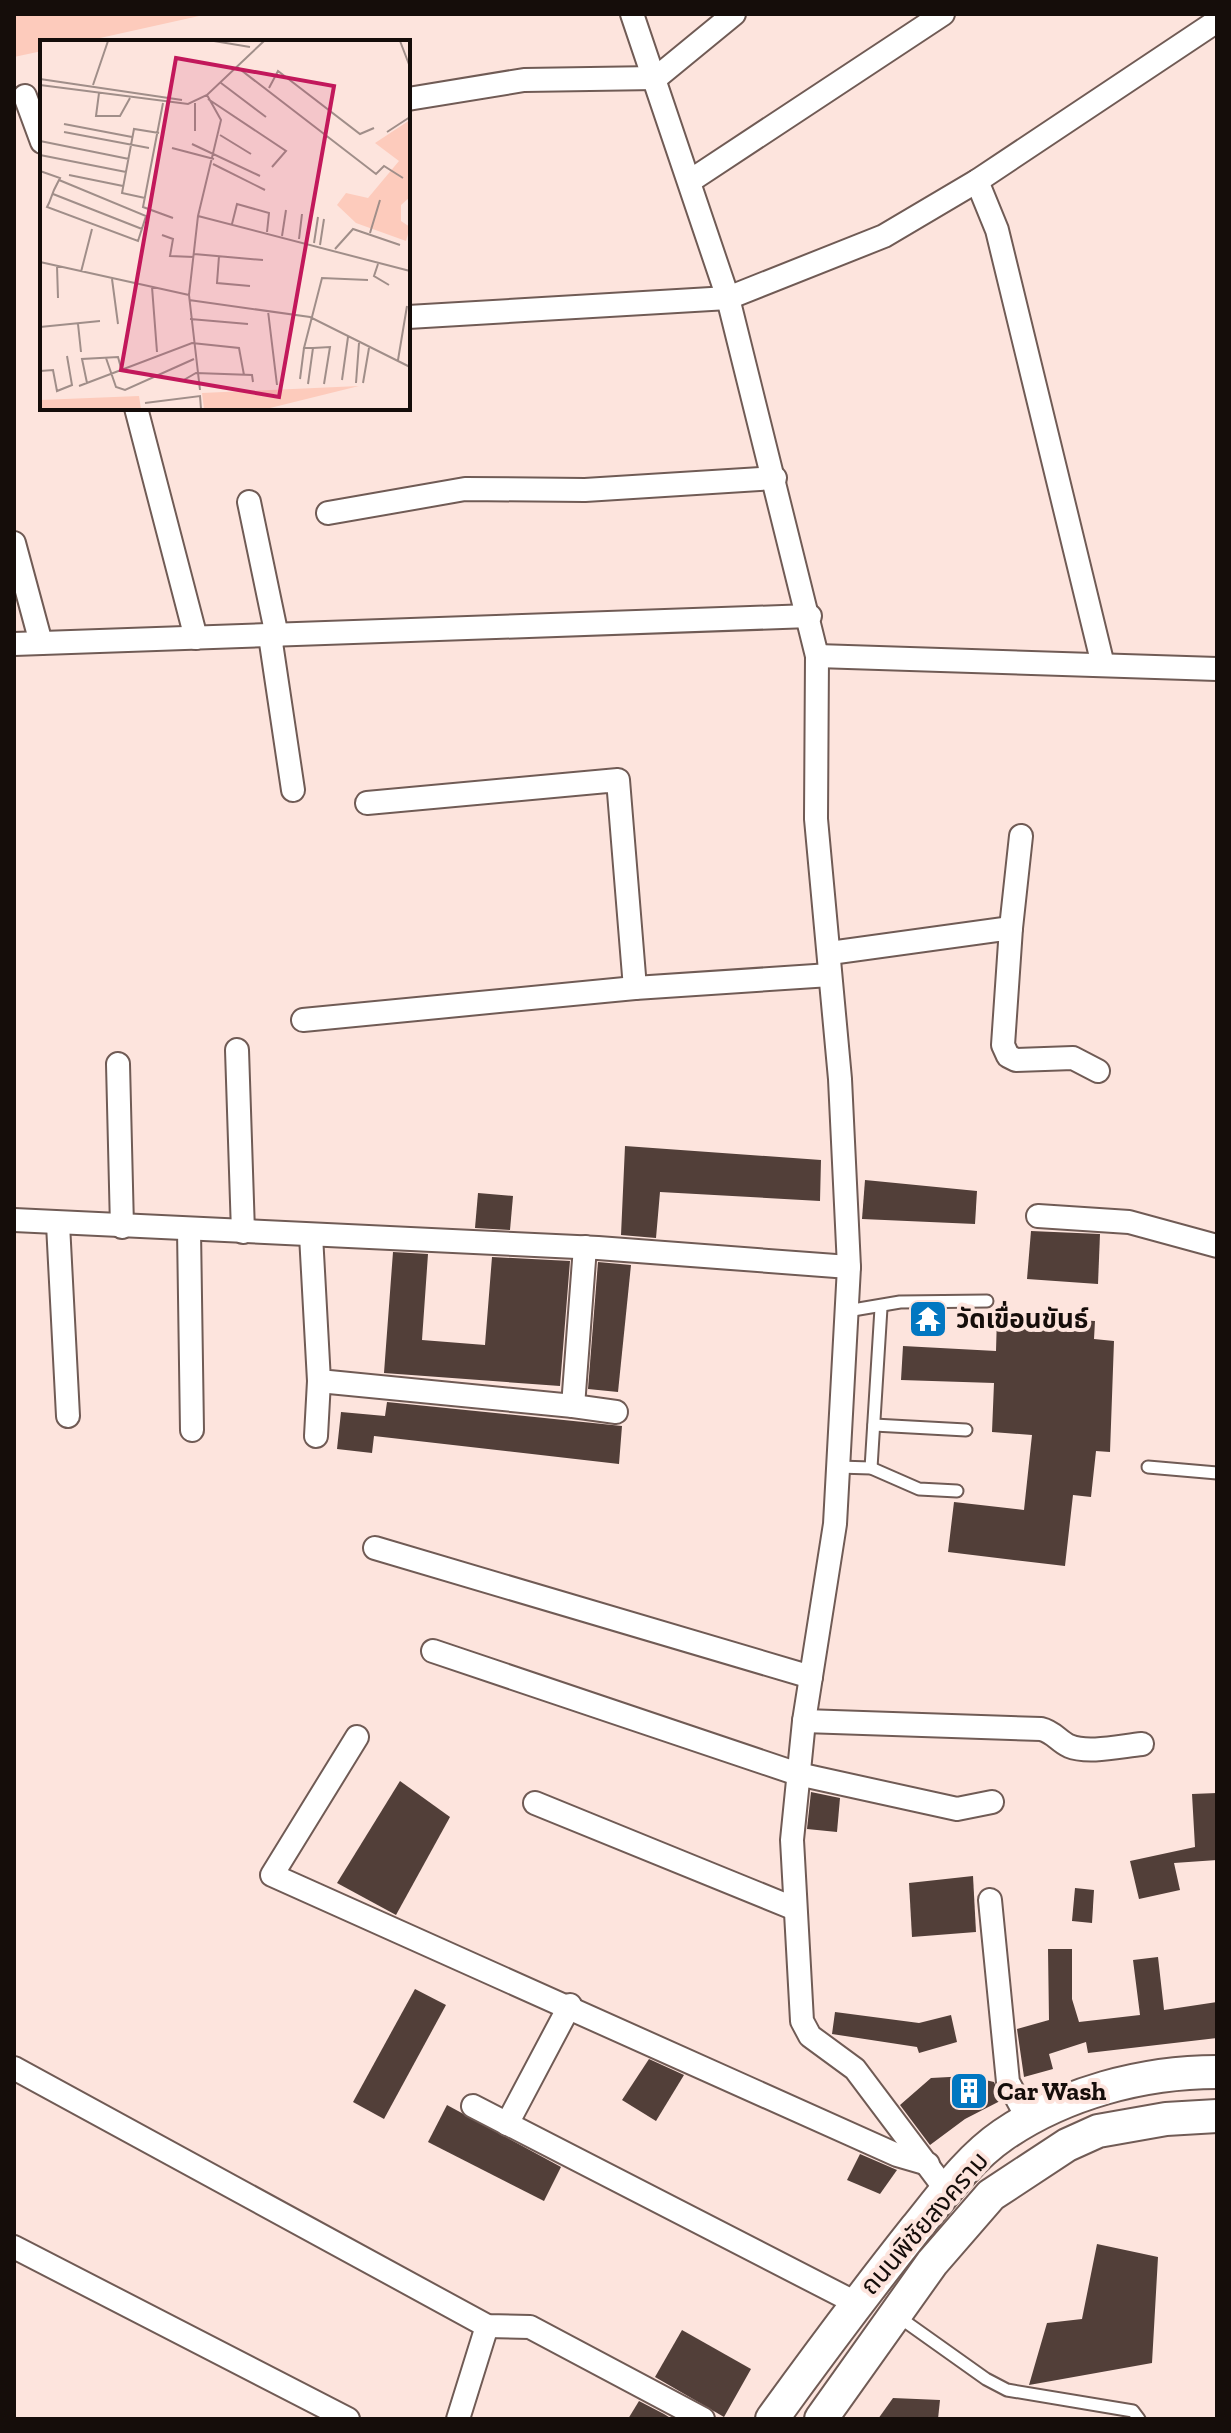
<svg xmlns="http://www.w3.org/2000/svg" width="1231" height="2433" font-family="'Zilla Slab','Noto Sans Thai',serif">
<rect width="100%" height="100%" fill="#fde4dd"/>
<polygon fill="#fdcbbc" points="14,14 208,14 82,42 42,42 42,51 14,57"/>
<g fill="#523f39">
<polygon points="625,1146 821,1160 820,1201 660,1192 656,1238 621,1235"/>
<polygon points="865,1180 977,1191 975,1224 862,1219"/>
<polygon points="478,1193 513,1196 510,1230 475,1228"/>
<polygon points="1031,1231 1100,1234 1098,1284 1027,1279"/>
<polygon points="393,1252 428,1254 422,1340 485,1345 492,1257 570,1261 560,1386 384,1373"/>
<polygon points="598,1262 631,1265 618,1392 588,1389"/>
<polygon points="997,1316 1095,1321 1094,1339 1114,1341 1110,1452 1096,1451 1091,1497 1073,1495 1065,1566 948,1552 954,1502 1024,1510 1032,1435 992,1432 994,1383 901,1380 903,1346 996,1351"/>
<polygon points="387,1402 622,1426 619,1464 374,1436 372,1453 337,1449 341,1412 385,1416"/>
<polygon points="400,1781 450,1817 396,1915 337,1883"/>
<polygon points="811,1792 840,1798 837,1832 807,1829"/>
<polygon points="1217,1793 1217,1860 1174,1863 1180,1890 1139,1899 1130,1861 1195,1847 1192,1794"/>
<polygon points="973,1876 976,1932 912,1937 909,1883"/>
<polygon points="1075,1888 1094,1890 1092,1923 1072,1921"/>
<polygon points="1048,1949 1072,1949 1072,1999 1079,2022 1140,2015 1133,1960 1158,1957 1164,2010 1217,2002 1217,2038 1088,2053 1086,2042 1049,2054 1053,2069 1024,2077 1017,2029 1049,2020"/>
<polygon points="415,1989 446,2005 384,2119 353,2102"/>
<polygon points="835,2012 919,2023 951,2015 957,2042 919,2053 917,2047 832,2034"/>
<polygon points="649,2059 684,2075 656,2121 622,2100"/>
<polygon points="968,2076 994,2082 1002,2100 965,2119 930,2145 900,2105 931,2078"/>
<polygon points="447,2105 561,2167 544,2201 428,2142"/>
<polygon points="860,2154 897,2170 880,2194 847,2180"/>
<polygon points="1097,2244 1158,2257 1152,2363 1029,2385 1047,2323 1082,2319"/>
<polygon points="682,2330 751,2369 724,2417 655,2377"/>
<polygon points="893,2398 940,2400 938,2419 878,2419"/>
<polygon points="639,2401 664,2414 672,2419 628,2419"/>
</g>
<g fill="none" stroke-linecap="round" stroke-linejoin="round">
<g stroke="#705b55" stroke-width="15">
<g id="service">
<polyline points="847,1311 900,1302 987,1301"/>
<polyline points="874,1425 966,1430"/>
<polyline points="838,1467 871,1468 919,1489 957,1491"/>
<polyline points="1148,1467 1217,1473"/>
<polyline points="871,1468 881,1308"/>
<polyline points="896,2315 986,2379 1007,2390 1133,2411 1139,2419"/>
</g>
</g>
<g stroke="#705b55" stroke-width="26">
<g id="minor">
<polyline points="632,14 728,298 817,656 816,819 840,1079 849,1267 835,1524 804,1721 792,1840 802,2021 810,2036 855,2069 946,2190"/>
<polyline points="25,96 42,142"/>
<polyline points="408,99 524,80 656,78 734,14"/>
<polyline points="690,181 943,14"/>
<polyline points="977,181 997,230 1103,665"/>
<polyline points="408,317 728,298 884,236 977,181 1217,21"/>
<polyline points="136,408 196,638"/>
<polyline points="249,502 277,636"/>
<polyline points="328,513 465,489 585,490 775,478"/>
<polyline points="14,543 41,643"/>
<polyline points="270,636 293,790"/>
<polyline points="14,644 810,616"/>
<polyline points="817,656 1217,669"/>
<polyline points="367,803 618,780 635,988"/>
<polyline points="1011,928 1021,836"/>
<polyline points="830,953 1011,928 1003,1045 1008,1056 1016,1060 1073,1058 1098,1071"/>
<polyline points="303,1020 635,988 830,975"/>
<polyline points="237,1050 243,1232"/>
<polyline points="118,1064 122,1227"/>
<polyline points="1038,1216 1129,1222 1217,1246"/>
<polyline points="14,1220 598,1248 849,1267"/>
<polyline points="58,1224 68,1416"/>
<polyline points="189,1230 192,1430"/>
<polyline points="311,1235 319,1381 573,1406 585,1247"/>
<polyline points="573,1406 616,1412"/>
<polyline points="316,1436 319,1381"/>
<polyline points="375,1548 811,1677"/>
<polyline points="433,1651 798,1774 957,1809 992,1802"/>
<path d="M 804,1721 L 1041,1729 C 1054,1732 1058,1741 1069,1746 C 1088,1754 1121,1746 1142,1744"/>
<polyline points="357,1737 272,1875 897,2155 928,2164"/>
<polyline points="535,1803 793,1908"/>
<polyline points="990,1900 1008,2082 1028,2119"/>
<polyline points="14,2068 487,2326 530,2327 703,2419"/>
<polyline points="473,2106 856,2303"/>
<polyline points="507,2124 570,2005"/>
<polyline points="14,2247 348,2419"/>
<polyline points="458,2419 487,2326"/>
</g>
</g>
<g stroke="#705b55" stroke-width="36">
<g id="secondary">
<path d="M 772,2419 C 819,2354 866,2291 916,2228 C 942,2196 968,2159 1003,2135 C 1064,2093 1143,2072 1217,2072"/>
<polyline points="821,2419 932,2263 991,2195 1067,2145 1098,2131 1166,2119 1217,2116"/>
</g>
</g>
<use href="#service" stroke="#fff" stroke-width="11"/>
<use href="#minor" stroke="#fff" stroke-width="22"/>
<use href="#secondary" stroke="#fff" stroke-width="32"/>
</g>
<defs>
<g id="temple-square" transform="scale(2)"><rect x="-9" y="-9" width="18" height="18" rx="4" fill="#0277c1" stroke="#fde4dd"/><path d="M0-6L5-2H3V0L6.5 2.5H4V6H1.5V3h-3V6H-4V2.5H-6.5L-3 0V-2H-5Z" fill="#fff"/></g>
<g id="building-square" transform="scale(2)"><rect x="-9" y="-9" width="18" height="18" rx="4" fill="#0277c1" stroke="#fde4dd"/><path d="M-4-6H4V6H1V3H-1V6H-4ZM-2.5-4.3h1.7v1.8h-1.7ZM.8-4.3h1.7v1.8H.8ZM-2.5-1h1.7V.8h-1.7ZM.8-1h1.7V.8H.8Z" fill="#fff"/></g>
</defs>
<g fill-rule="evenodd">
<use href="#temple-square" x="928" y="1319"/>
<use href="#building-square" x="969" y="2091"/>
</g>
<g text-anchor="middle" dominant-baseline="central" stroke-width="8" stroke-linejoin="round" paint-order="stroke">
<g font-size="26" font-weight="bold" fill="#150d0a" stroke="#fde4dd" text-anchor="start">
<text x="956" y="1319">วัดเขื่อนขันธ์</text>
<text x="997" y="2091">Car Wash</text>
</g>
<g font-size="26" fill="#150d0a" stroke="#fde4dd">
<text transform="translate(924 2223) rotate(-49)">ถนนพิชัยสงคราม</text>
</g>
</g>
<g transform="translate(40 40)">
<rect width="370" height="370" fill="#fde4dd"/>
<path d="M 370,80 L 370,157 L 361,165 L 361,181 L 370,187 L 366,201 L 316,183 L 297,165 L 306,153 L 328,158 L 359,121 L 335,103 ZM 319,346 L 226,369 L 164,369 L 162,353 ZM 99,356 L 101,369 L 0,369 L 0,360 Z" fill="#fdcbbc"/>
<path fill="none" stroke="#a08e89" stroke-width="2" d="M 174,1 L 210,7M 360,1 L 370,27M 197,27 L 336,134 L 344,126 L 363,138M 0,39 L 142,60M 181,43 L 226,77M 0,45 L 148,64 L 167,55 L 224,1M 53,45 L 68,1M 229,48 L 238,31 L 320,94 L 334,88M 59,53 L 56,76 L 80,76 L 90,58M 168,59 L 246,111 L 232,127M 123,63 L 103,167 L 133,178M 24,84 L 92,97M 155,91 L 155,63M 24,92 L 109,108M 347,92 L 370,77M 180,95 L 211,114M 0,101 L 89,119M 152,104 L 220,136M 132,108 L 174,119M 0,115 L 86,132M 173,124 L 225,150M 0,131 L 20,138 L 14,150 L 9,163 L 7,167 L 98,201 L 106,176 L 19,140M 29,135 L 83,146M 13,154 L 102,189M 105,158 L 82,153 L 94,89 L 119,93M 158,176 L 370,231M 192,184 L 197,164 L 229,173 L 227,192M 330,193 L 340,160M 122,195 L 133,199 L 130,216 L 154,217M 242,196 L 246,170M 259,199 L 262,174M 274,203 L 278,177M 280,205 L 284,179M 295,209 L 313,189 L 360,205M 154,214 L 223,220M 179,216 L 177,243 L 210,246M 0,222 L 149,255M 338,224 L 334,236 L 349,245M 17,226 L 18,258M 41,232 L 52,189M 72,239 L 78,284M 112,247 L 117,312M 149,260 L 270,277 L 370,327M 228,271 L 237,345M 150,279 L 208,284M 38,284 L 41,312M 0,287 L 60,281M 273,308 L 290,307 L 284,344M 66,318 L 76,347 L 85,350 L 154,319M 358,320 L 367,266M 0,331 L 13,330 L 17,351 L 32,345 L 27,316M 260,339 L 264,308M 302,340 L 308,297M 142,341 L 156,333 L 212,335 L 213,342M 47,343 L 42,319 L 78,317 L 81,328M 316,343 L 319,303M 323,343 L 329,308M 268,344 L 273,308 L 264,308 L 282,238 L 328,240M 39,346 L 152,303 L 199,308 L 204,335M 160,350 L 149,255 L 158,176 L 181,80 L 167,55M 105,363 L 160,356 L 161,369"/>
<path fill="#c2185b" fill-opacity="0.15" stroke="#c2185b" stroke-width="4" d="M 136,18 L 294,46 L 239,357 L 81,330 Z"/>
<rect width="370" height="370" fill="none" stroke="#150d0a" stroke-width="4"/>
</g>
<rect width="1231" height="2433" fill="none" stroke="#150d0a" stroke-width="32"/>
</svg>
